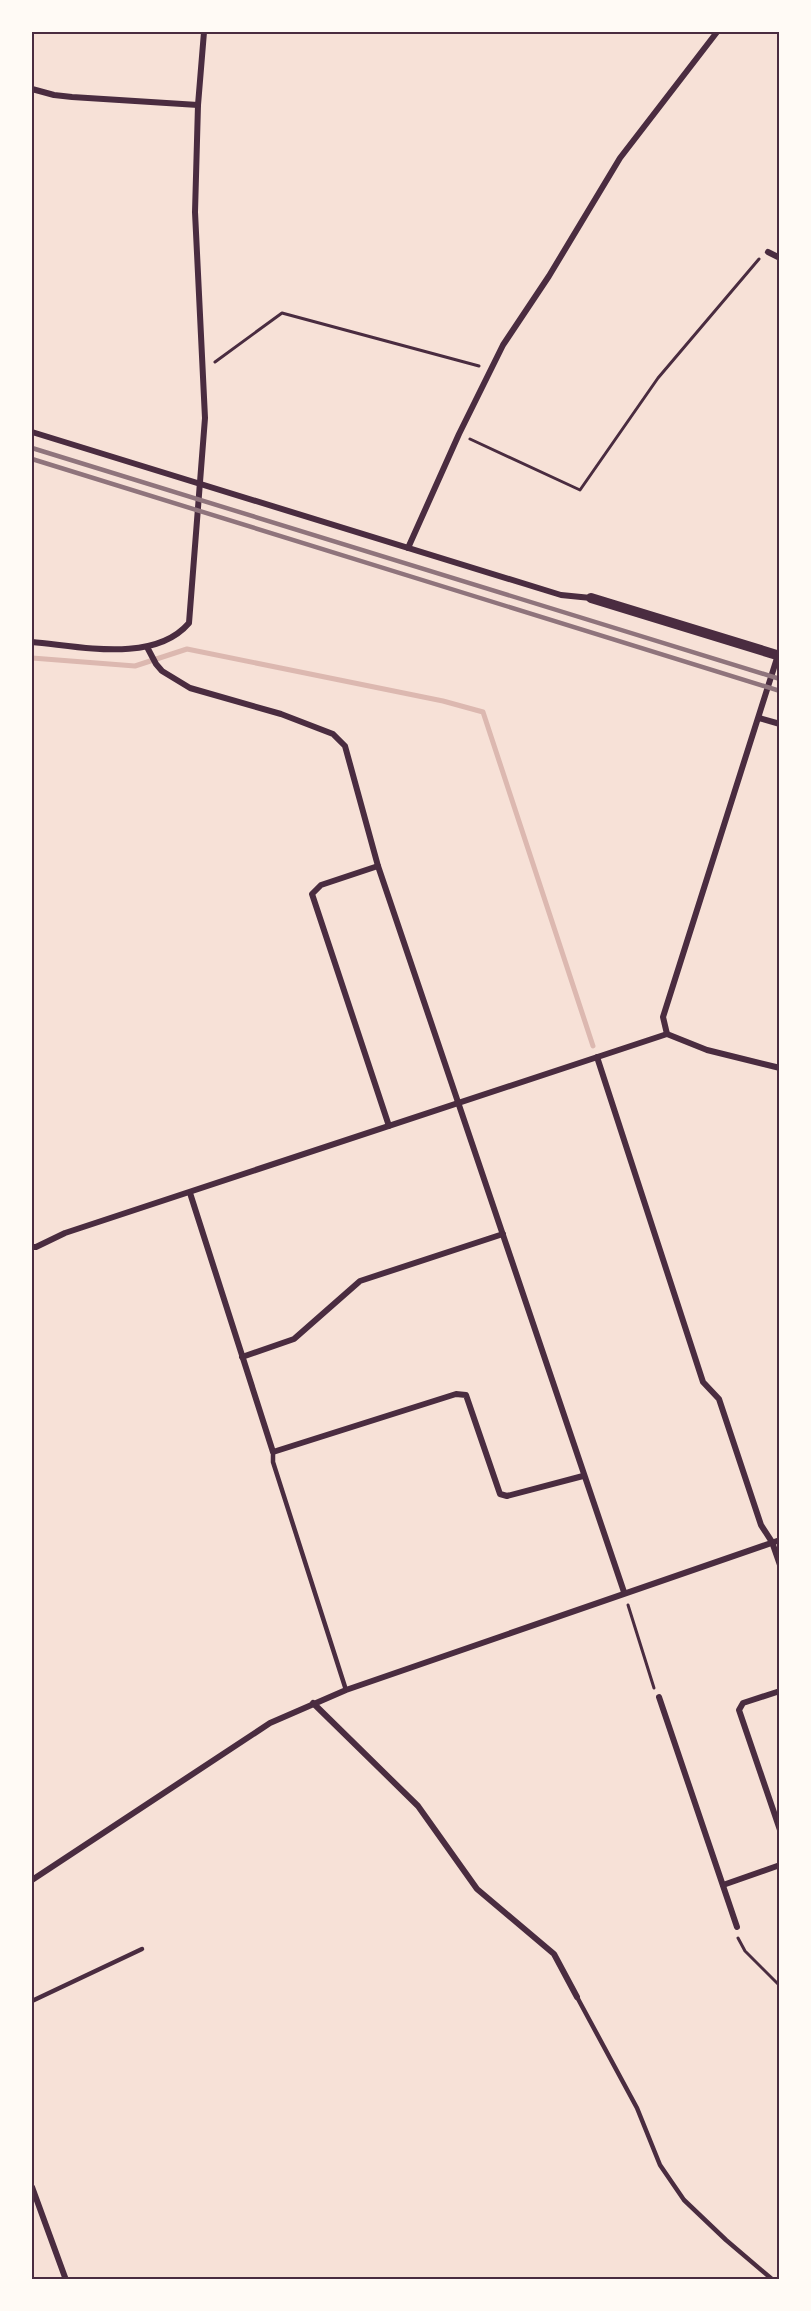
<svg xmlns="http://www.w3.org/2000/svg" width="811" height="2311" font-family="'IBM Plex Serif',serif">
<rect width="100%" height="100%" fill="#f7e1d7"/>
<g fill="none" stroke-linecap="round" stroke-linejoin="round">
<polyline stroke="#dcb8b0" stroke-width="5" points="32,658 135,666 187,649 443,701 483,712 593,1046"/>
<g stroke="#4a2c40" stroke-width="3">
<polyline points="215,362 282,313 479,366"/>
<polyline points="470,439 580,490 658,378 759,259"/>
<polyline points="628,1605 654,1688"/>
<polyline points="738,1938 745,1951 780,1986"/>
</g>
<g stroke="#4a2c40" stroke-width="4.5">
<polyline points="273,1452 273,1462 346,1690"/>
<polyline points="577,1997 637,2108 660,2165 684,2200 726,2240 773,2280"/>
<polyline points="32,2001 142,1949"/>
</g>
<g stroke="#4a2c40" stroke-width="6">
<polyline points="32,89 54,95 72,97 198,105"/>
<polyline points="768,252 780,258"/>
<polyline points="32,432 561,595 591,598"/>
<polyline points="408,548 459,434 503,345 549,276 620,158 717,32"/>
<path d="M 32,642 C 79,646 154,664 189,623 L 205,418 L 195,212 L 198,105 L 204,32"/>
<polyline points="147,647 156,664 162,671 190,688 281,714 333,734 345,746 378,866 624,1592"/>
<polyline points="759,718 780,724"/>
<polyline points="378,866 321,885 312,894 389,1126"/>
<polyline points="667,1034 663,1017 778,655"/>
<polyline points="597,1057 703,1382 719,1399 761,1525 772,1542 780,1565"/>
<polyline points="190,1193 273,1452 456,1394 466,1395 500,1494 507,1496 583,1476"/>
<polyline points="32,1247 36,1247 65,1233 667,1034 707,1050 780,1068"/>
<polyline points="242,1357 294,1339 360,1281 503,1234"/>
<polyline points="780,1691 743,1703 739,1710 780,1830"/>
<polyline points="659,1697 737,1927"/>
<polyline points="313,1703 418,1806 477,1889 554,1954 577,1997"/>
<polyline points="32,1880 270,1723 346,1690 780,1540"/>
<polyline points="723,1885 780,1865"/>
<polyline points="32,2187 66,2280"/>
</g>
<polyline stroke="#4a2c40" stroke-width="10" points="591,598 780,656"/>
<g stroke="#8f747c" stroke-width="4.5">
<polyline points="32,448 780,679"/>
<polyline points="32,459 780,691"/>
</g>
</g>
<rect width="811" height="2311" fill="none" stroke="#fffaf5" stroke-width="66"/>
<rect x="33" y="33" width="745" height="2245" fill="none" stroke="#4a2c40" stroke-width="2"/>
</svg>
